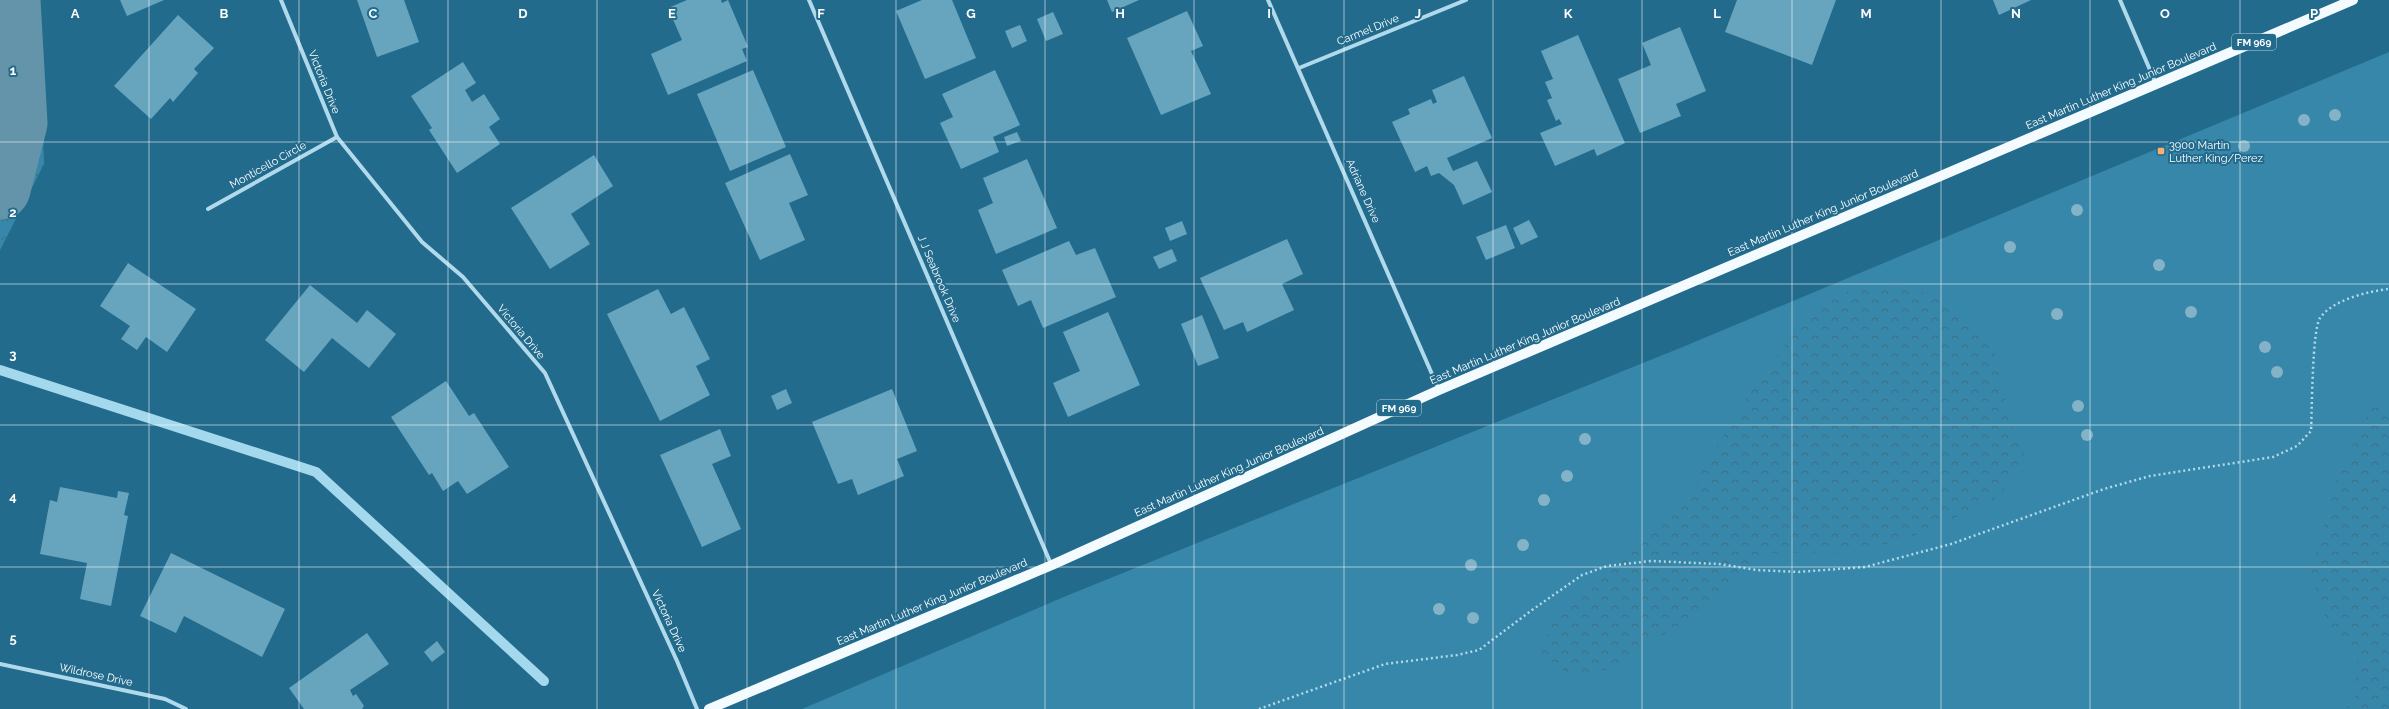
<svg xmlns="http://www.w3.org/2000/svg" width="2389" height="709" font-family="Raleway,sans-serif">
<defs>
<pattern id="forest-crowns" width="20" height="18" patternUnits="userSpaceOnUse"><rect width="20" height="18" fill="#3687a9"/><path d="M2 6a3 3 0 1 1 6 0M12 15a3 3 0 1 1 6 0" fill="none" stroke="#3f6f84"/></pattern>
</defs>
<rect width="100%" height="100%" fill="#226b8c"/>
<polygon fill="#3687a9" points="2389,52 2389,709 802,709 1066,596 1685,346"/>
<g fill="url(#forest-crowns)">
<polygon points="0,0 39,0 44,164 0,250"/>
<polygon points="1896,284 1936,296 1969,319 1991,340 2012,427 2029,465 1991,502 1916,535 1859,552 1764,553 1700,612 1606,670 1570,675 1539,652 1558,613 1688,502 1705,466 1744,402 1805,317 1856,287"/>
<polygon points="2389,403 2389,709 2344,709 2354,700 2358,654 2327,623 2311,572 2337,478 2371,408"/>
</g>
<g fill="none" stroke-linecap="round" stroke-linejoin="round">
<polyline stroke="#a4d8ec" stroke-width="10" points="0,370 316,472 544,681"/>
<polyline stroke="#6394a9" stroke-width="61" points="0,189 17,123 10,0"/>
</g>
<g fill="#67a5bf">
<polygon points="120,0 164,0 127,16"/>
<polygon points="357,0 404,0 419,42 377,57"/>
<polygon points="687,0 721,0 722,3 728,0 748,47 742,49 747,61 668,95 651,54 682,40 668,8"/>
<polygon points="922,0 952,0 976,58 925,79 896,11"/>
<polygon points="1107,0 1139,0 1112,12"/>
<polygon points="1737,0 1836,0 1812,65 1725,32"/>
<polygon points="1993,0 2031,0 1999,15"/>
<polygon points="1187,11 1203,46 1191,51 1211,94 1161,115 1127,38"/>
<polygon points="1053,12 1063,34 1046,41 1037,19"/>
<polygon points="178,15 214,48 194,69 198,73 173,102 170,98 151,119 114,86"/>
<polygon points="1020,25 1027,41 1012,48 1005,31"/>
<polygon points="1680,27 1706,91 1676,104 1681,116 1640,133 1618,79 1651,65 1642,43"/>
<polygon points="1578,35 1625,143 1597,156 1594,149 1555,166 1540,133 1562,124 1559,119 1556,121 1547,100 1552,98 1545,82 1553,79 1541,51"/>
<polygon points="463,62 476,83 465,90 472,102 484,94 500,119 489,127 500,144 457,173 429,130 432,128 411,96"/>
<polygon points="753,70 786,147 730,171 697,94"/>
<polygon points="995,70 1020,125 993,137 999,152 961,169 940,123 953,117 942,94"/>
<polygon points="1464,76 1492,138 1447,158 1453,171 1477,161 1492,192 1463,205 1454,185 1439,173 1431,176 1427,166 1415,172 1392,122 1410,114 1408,109 1431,99 1433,104 1437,102 1432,90"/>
<polygon points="1017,132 1021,141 1007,146 1004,137"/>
<polygon points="790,154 808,195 789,203 805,240 760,260 725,183"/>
<polygon points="594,155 613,186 571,214 590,244 550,269 511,208"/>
<polygon points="1027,159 1057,228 996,254 978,210 993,203 983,178"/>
<polygon points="1529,220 1538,237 1521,245 1513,228"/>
<polygon points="1182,221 1187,234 1170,241 1165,228"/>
<polygon points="1506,225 1515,248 1486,260 1476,237"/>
<polygon points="1287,239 1303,274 1282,284 1294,310 1247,332 1243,322 1224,330 1200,278"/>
<polygon points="1069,241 1076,255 1095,248 1116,297 1043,328 1031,300 1018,306 1002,270"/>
<polygon points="1172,249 1177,261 1159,269 1153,257"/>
<polygon points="128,263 196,309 167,352 146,337 137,350 121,339 130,326 100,306"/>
<polygon points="310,285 357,323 367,310 396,334 369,368 332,338 304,372 265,340"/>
<polygon points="658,289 671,314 684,307 710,359 696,366 710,395 660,421 607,314"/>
<polygon points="1108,312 1140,385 1068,417 1053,383 1080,371 1063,332"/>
<polygon points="1202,315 1219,358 1198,366 1181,324"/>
<polygon points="446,381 469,416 474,413 509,467 467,494 458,481 443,491 432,473 429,475 391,417"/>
<polygon points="786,389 792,403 777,410 771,396"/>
<polygon points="892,389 917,451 897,459 904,476 858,495 852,479 838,484 812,422"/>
<polygon points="720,429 731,456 712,464 741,529 702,547 660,455"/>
<polygon points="60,487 117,498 118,491 129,493 124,515 128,516 111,606 80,599 87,563 40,554 50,500 57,502"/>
<polygon points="171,553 285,609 262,657 184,616 176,633 140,616"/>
<polygon points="367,633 389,664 350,690 353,696 356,694 364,706 362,709 304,709 289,688"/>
<polygon points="437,641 445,652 432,662 424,652"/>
</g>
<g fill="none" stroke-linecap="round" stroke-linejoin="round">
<path stroke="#b0daeb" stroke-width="2.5" stroke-dasharray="2 3" stroke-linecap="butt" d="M 1259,709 L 1385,664 L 1457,655 L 1479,650 L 1532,610 L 1582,575 L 1607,566 L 1651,561 L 1719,564 L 1757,570 L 1798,572 L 1865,567 L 1951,544 L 2104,489 L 2150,476 L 2273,457 L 2297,446 L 2311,431 C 2312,412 2312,330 2320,318 C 2332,300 2369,291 2389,289"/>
<g stroke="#b0daeb" stroke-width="4">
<polyline points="281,0 337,137 422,242 463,277 545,373 677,661 697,709"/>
<polyline points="809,0 1051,564"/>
<polyline points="1268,0 1439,390"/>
<polyline points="2120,0 2156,84"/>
<polyline points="1299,68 1466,0"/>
<polyline points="208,209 337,137"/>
<polyline points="0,664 165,699 186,709"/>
</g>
<polyline stroke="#f4fbfe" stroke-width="10" points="709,709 1052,565 1439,390 2353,0"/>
</g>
<g fill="#84b3c7">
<circle cx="2335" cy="115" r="6"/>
<circle cx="2304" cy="120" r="6"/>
<circle cx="2244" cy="146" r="6"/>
<circle cx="2077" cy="210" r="6"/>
<circle cx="2010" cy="247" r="6"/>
<circle cx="2159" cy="265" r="6"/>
<circle cx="2191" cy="312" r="6"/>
<circle cx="2057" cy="314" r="6"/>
<circle cx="2265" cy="347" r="6"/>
<circle cx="2277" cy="372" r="6"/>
<circle cx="2078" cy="406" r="6"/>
<circle cx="2087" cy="435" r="6"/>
<circle cx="1585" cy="439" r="6"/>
<circle cx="1567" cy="476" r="6"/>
<circle cx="1544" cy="500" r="6"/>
<circle cx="1523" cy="545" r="6"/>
<circle cx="1471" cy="565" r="6"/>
<circle cx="1439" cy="609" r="6"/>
<circle cx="1473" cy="618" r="6"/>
</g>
<path fill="none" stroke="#fff" stroke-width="1" stroke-opacity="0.55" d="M 149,0 L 149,709M 299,0 L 299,709M 448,0 L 448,709M 597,0 L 597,709M 747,0 L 747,709M 896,0 L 896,709M 1045,0 L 1045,709M 1194,0 L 1194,709M 1344,0 L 1344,709M 1493,0 L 1493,709M 1642,0 L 1642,709M 1792,0 L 1792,709M 1941,0 L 1941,709M 2090,0 L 2090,709M 2240,0 L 2240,709M 0,142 L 2389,142M 0,284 L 2389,284M 0,425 L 2389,425M 0,567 L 2389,567"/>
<rect fill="#f7af72" stroke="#226b8c" stroke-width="1.5" x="2157" y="147" width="8" height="8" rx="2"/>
<g text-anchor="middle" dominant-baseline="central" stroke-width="4" stroke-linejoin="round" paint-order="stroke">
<g fill="#226b8c" stroke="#bdd3dc" stroke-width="1">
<rect x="2232" y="34" width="44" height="16" rx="3"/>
<rect x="1377" y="400" width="44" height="16" rx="3"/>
</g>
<g font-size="10" font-weight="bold" fill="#fff">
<text x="2254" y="42">FM 969</text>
<text x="1399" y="408">FM 969</text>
</g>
<g font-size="11" fill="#fff" stroke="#226b8c">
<text transform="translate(1368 30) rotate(-22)">Carmel Drive</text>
<text transform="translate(324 82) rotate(68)">Victoria Drive</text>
<text transform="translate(2121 86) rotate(-23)">East Martin Luther King Junior Boulevard</text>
<text transform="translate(268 165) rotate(-29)">Monticello Circle</text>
<text transform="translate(1363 191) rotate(66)">Adriane Drive</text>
<text transform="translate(1823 213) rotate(-23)">East Martin Luther King Junior Boulevard</text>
<text transform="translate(939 279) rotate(67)">J J Seabrook Drive</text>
<text transform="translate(521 332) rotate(50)">Victoria Drive</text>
<text transform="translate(1525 341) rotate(-23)">East Martin Luther King Junior Boulevard</text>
<text transform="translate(1229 472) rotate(-24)">East Martin Luther King Junior Boulevard</text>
<text transform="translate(932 602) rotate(-23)">East Martin Luther King Junior Boulevard</text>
<text transform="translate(669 621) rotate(65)">Victoria Drive</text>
<text transform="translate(96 675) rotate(12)">Wildrose Drive</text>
</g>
<g font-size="11" fill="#fff" stroke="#226b8c" text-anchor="start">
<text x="2169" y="145">3900 Martin<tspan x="2169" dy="13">Luther King/Perez</tspan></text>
</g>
</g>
<g font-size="13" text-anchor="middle" font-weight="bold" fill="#fff" stroke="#226b8c" stroke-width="4" stroke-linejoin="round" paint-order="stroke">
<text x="75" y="18">A</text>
<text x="224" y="18">B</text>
<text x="373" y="18">C</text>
<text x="523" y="18">D</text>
<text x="672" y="18">E</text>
<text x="821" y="18">F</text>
<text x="971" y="18">G</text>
<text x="1120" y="18">H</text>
<text x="1269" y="18">I</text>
<text x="1418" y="18">J</text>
<text x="1568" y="18">K</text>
<text x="1717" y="18">L</text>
<text x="1866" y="18">M</text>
<text x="2016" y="18">N</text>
<text x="2165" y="18">O</text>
<text x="2314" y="18">P</text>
<text x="13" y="75">1</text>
<text x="13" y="217">2</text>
<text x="13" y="359">3</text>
<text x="13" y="501">4</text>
<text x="13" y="643">5</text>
</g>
</svg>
